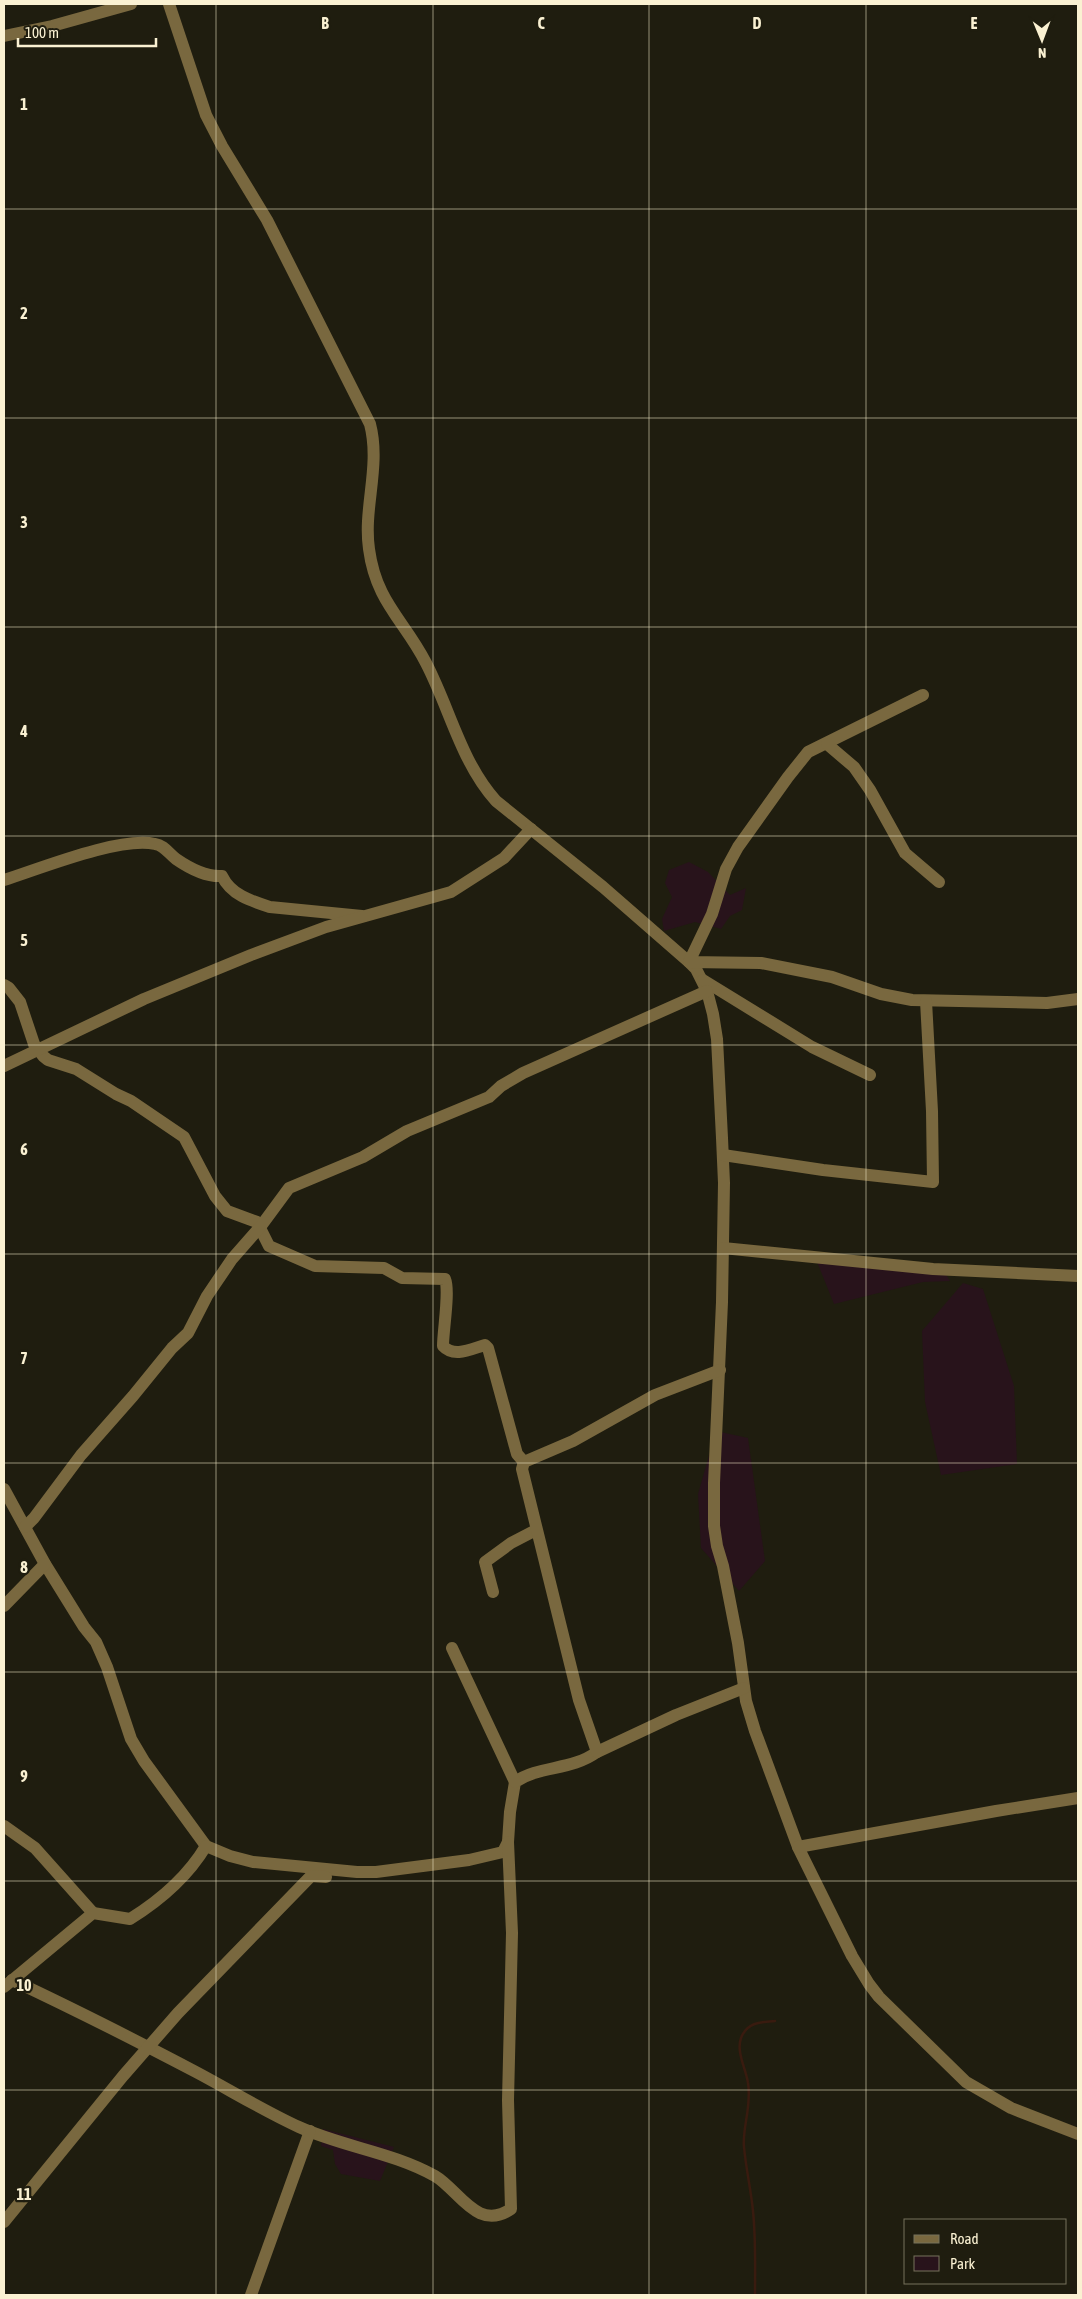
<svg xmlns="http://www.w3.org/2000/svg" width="1082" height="2299" font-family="'Asap Condensed',sans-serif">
<rect width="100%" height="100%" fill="#1f1d0f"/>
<g fill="#28131b">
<polygon points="689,862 708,872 730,895 746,888 742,910 730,916 721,929 695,922 664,931 662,919 672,897 665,883 669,870"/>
<polygon points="815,1257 943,1270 950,1281 923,1282 834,1304"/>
<polygon points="963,1283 983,1289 1014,1386 1017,1464 941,1475 925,1402 922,1331"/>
<polygon points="716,1431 748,1438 765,1561 739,1591 701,1548 698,1494"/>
<polygon points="323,2129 394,2147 380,2181 341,2174 335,2164 333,2150 321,2146"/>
</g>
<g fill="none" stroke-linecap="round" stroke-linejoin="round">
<path stroke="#391b0f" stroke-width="2.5" d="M 755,2295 C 755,2267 756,2240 753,2211 C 751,2190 746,2169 744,2147 C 742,2128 752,2106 748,2083 C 746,2069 736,2052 741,2038 C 747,2022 761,2022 775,2021"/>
<g stroke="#79683f" stroke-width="12">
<path d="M 169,4 L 206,115 L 222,146 L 267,220 L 370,424 C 381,466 363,508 369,549 C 376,602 404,620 426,663 C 450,709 461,762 496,801 L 603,887 L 689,962 L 696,969 L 707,991 L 713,1014 L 717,1039 L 722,1138 L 724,1183 L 722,1302 L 714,1483 L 714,1526 L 717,1546 L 723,1566 L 738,1643 L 746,1701 L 755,1731 L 798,1847 L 852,1956 L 869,1984 L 879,1997 L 966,2082 L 1011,2108 L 1078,2134"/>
<polyline points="4,36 52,26 131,4"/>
<polyline points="923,695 808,752 788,777 738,847 726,869 712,914 689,962 761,963 832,977 881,994 912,1000 1047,1003 1078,999"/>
<polyline points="827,744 854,767 870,790 905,853 939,882"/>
<path d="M 4,880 C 39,869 120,836 155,844 C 164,845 169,854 176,859 C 189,868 206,877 222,876 C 231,895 251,901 270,907 L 362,916"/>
<polyline points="703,980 812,1047 870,1075"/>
<path d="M 4,985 L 9,988 L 20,1002 L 34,1044 L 43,1056 L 48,1060 L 76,1069 L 116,1094 L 131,1101 L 184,1137 L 215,1196 L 227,1211 L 257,1222 L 269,1246 L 315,1266 L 384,1268 L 402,1278 L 445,1279 C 450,1291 443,1330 443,1346 C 454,1358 471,1349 485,1345 L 488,1348 L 517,1454 L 524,1462"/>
<polyline points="4,1066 144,999 251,955 326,927 451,892 504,858 531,829"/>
<polyline points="723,1155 823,1170 933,1182 932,1111 926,1001"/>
<polyline points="723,1248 933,1269 1078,1276"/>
<path d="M 4,1489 L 45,1564 L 84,1627 L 96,1642 L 107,1667 L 131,1739 L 144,1761 L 206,1846 L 230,1856 L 253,1862 L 357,1872 L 376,1872 L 469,1860 L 503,1852 L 508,1842 L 510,1812 L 515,1782 C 540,1765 571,1771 597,1752 L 676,1715 L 744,1688"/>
<polyline points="25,1527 34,1518 81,1455 133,1396 172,1348 188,1333 207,1296 232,1259 261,1226 289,1188 363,1157 407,1131 489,1097 501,1086 523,1073 707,991"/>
<polyline points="493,1592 485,1562 511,1543 536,1530"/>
<polyline points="4,1606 45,1564"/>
<polyline points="452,1648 515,1782"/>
<polyline points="597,1752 579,1700 522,1469 524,1462 573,1441 655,1395 720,1370"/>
<polyline points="4,1826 35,1848 93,1913"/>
<polyline points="798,1847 996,1811 1078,1798"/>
<path d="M 12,1980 C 74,2009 135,2040 196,2072 C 230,2090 264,2111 299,2127 C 343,2147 392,2152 435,2176 C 459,2190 477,2232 511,2209 L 508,2100 L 512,1933 L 508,1842"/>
<path d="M 4,1987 L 93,1913 L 130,1919 C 159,1901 188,1876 206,1846"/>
<polyline points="4,2222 123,2076 178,2013 311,1876 326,1877"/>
<polyline points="251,2295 310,2131"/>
</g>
</g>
<path fill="none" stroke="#faf1d2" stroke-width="1" stroke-opacity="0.55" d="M 216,4 L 216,2295M 433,4 L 433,2295M 649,4 L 649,2295M 866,4 L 866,2295M 4,209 L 1078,209M 4,418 L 1078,418M 4,627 L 1078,627M 4,836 L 1078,836M 4,1045 L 1078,1045M 4,1254 L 1078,1254M 4,1463 L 1078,1463M 4,1672 L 1078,1672M 4,1881 L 1078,1881M 4,2090 L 1078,2090"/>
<g font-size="16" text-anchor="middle" font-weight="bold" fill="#faf1d2" stroke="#1f1d0f" stroke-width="4.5" stroke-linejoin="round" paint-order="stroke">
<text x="325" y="29">B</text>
<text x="541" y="29">C</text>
<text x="757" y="29">D</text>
<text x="974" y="29">E</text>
<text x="24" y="110">1</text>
<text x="24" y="319">2</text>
<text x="24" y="528">3</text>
<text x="24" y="737">4</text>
<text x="24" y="946">5</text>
<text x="24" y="1155">6</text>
<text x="24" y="1364">7</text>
<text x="24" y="1573">8</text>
<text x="24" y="1782">9</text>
<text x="24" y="1991">10</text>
<text x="24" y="2200">11</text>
</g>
<rect width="1082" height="2299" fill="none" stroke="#faf1d2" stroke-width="10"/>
<rect x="904" y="2219" width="162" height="65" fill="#1f1d0f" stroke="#77725d"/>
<rect x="914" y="2235" width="25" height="8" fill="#79683f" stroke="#77725d"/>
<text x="950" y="2244" font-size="15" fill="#faf1d2">Road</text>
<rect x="914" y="2256" width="25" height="15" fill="#28131b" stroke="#77725d"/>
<text x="950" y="2269" font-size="15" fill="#faf1d2">Park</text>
<g transform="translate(1042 40) rotate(179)" stroke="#1f1d0f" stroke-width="4" paint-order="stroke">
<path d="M0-4L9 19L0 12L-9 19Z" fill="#faf1d2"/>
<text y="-8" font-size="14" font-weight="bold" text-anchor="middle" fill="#faf1d2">N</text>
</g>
<path d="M18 38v8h138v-8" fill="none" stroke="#faf1d2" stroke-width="2.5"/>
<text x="25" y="38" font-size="15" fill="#faf1d2" stroke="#1f1d0f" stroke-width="4" paint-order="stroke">100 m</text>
</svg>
